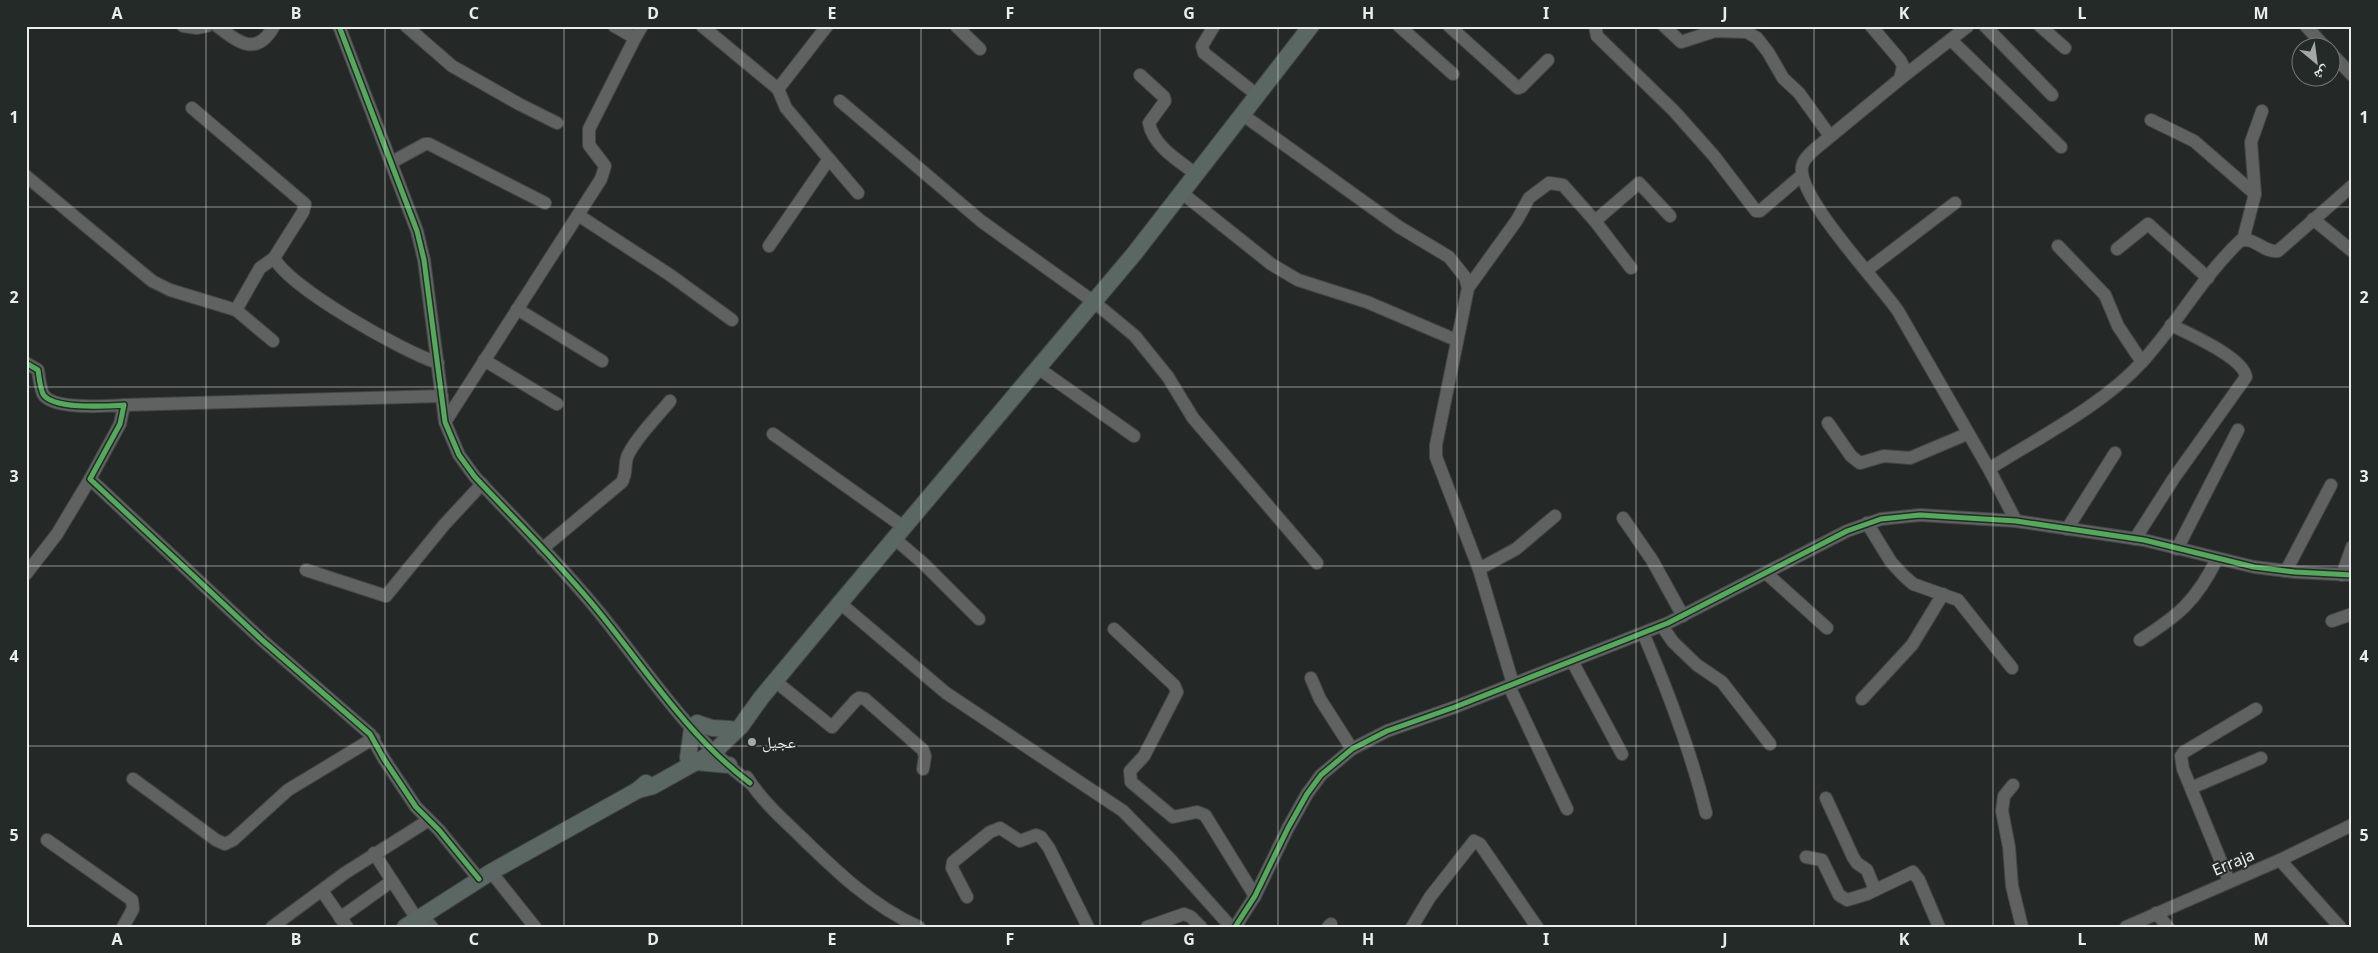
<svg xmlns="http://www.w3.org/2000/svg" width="2378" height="953" font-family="'Noto Sans','Noto Naskh Arabic',sans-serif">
<rect width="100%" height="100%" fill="#242927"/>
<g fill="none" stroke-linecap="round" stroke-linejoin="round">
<g stroke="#424644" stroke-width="14">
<g id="minor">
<polyline points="183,26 197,28 207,26"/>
<path d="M 217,26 C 239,43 257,57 274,26"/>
<path d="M 339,26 L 417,231 L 424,260 L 445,422 L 459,455 L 475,477 C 517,522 561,565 599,612 C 647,671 688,736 750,783"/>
<polyline points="406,26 452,66 519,104 557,123"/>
<polyline points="614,26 635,38 642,26"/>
<polyline points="702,26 778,89 827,26"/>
<polyline points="956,26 980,49"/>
<polyline points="1214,26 1202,46 1204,53 1257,95"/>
<polyline points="1399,26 1453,74"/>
<polyline points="1449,26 1518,88 1521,87 1548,60"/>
<polyline points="1595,26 1597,36 1674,111 1714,156 1756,211 1760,211 1802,175"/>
<polyline points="1664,26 1681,42 1715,31 1747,32 1757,38 1768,52 1783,78 1799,93 1830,136"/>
<path d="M 1871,26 L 1900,60 L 1903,66 L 1900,79 L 1815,149 C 1810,154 1803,159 1802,167 C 1797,197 1879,283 1898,311 L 1989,469 L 2016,521"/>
<polyline points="1985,26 2052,95"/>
<polyline points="2040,26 2065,48"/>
<polyline points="2306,26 2326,48"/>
<polyline points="1951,40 2061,147"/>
<polyline points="2330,52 2352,75"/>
<path d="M 1140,75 L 1164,97 L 1165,101 L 1149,123 C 1153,146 1179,161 1196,174"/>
<polyline points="1900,79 1968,26"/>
<polyline points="840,101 981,221 1094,302 1135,336 1168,377 1193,418 1317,563"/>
<polyline points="192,108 305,204 303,212 274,258"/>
<polyline points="1243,115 1399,227 1449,257 1465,277 1468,288 1436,445 1436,457 1479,569 1513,684"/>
<polyline points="2151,120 2194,141 2255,194"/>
<polyline points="829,159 858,193"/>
<polyline points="392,162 425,144 429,144 545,203"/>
<path d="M 26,176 L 152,281 L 170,290 L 236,310 L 260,268 L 274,258 C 291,289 402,351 438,363"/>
<polyline points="1182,193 1271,264 1298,280 1367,302 1456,340"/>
<polyline points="578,215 670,275 732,320"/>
<polyline points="2313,219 2352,251"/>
<polyline points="1595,221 1631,268"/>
<polyline points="2243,240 2255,194 2251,142 2262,111"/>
<polyline points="769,246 829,159 786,108 778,89"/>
<polyline points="2058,246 2105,295 2118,326 2142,362"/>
<polyline points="2117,249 2148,224 2208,278"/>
<polyline points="1867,270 1955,203"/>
<polyline points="1468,288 1517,220 1529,198 1549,183 1563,185 1595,221 1639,183 1670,216"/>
<polyline points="517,309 602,361"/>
<polyline points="236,310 273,341"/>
<polyline points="484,360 557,404"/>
<path d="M 26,363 L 38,370 C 39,377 40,387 43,394 C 52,410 107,406 124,405 L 120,424 L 90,479 L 262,640 L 370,734 L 384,759 L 416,807 L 439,830 L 479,879"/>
<polyline points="1038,368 1134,436"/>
<polyline points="124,405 442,396"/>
<polyline points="445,422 601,179 605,166 589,145 589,129 635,38"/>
<polyline points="1828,423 1851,456 1860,463 1884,456 1910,458 1967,434"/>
<polyline points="773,434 905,528"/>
<path d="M 1989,469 C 2038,438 2103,405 2142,362 C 2177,324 2202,277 2240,241 C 2255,236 2263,253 2278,251 L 2352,186"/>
<polyline points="1623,518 1652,560 1683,616"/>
<polyline points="1867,523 1891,562 1903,575 1913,584 1958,600 2012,668"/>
<polyline points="2067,529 2115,453"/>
<polyline points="895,539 924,564 979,619"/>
<path d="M 2135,539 L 2174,478 L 2246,377 C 2244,358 2188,333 2171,325"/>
<path d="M 542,549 L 622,482 C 628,471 623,462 629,453 C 639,434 657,417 670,401"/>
<polyline points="2177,549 2238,430"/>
<polyline points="1479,569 1516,549 1555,516"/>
<polyline points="306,570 386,596 444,525 482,484"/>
<polyline points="2286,571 2331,485"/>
<polyline points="1766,573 1827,628"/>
<polyline points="26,574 57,534 90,479"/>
<polyline points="2342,575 2352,547"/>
<polyline points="840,603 946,693 1123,811 1171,860 1231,927"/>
<polyline points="2332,621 2352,614"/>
<polyline points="1662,626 1673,642 1697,665 1722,682 1770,744"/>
<polyline points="1114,629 1174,685 1177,692 1144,756 1130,771 1131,782 1173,817 1197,812 1205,815 1255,896"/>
<path d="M 1643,633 C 1668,691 1691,751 1706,813"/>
<path d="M 2140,640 C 2179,615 2196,601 2217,559"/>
<polyline points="1572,661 1622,754"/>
<polyline points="1311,678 1320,699 1352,749"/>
<polyline points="775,681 832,727 856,700 859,698 865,699 923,750 925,756 923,769"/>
<polyline points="1509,686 1567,809"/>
<polyline points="1862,699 1912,645 1943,594"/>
<path d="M 747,777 C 759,797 778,815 795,831 C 833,868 870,905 919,927"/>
<polyline points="133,779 216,840 225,844 233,840 288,790 374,738"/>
<polyline points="2013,785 2004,796 2002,811 2009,847 2012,886 2022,927"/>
<polyline points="2191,788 2261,758"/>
<polyline points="1826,798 1853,857 1857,863 1867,870 1875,890"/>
<polyline points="47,840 132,900 133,909 123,927"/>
<polyline points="374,853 417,919"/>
<polyline points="1806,857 1822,860 1839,895 1847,900 1867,894 1913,872 1919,880 1939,927"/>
<polyline points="2280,860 2340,927"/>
<polyline points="491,872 535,927"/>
<polyline points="2229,881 2183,769 2181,756 2184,752 2256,709"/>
<polyline points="322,891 347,927"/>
<polyline points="967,897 952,868 953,862 990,832 1000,828 1020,841 1036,835 1041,837 1049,848 1088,927"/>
<polyline points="2156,913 2168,927"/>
<polyline points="422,916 432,927"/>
<polyline points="340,918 392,881"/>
<polyline points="272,927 345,873 429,820"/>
<polyline points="1147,927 1184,914 1191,917 1201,927"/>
<polyline points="1235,927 1255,896 1288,828 1307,794 1321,775 1352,749 1387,731 1455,707 1668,623 1847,531 1881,519 1920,515 2016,521 2144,540 2254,567 2295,572 2352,575"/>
<polyline points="1328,927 1331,924"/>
<polyline points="1412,927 1430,897 1474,841 1480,844 1537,927"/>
<polyline points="2126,927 2280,860 2352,825"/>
</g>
</g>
<g stroke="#424644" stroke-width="18">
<g id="major">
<polyline points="697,723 712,728 730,729"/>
<polyline points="688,758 692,729"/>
<polyline points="696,762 729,765"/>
<polyline points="638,790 653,786 714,752 741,726 761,698 840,603 1134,254 1311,26"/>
<polyline points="405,927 491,872 638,790 646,783"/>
</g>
</g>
<use href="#minor" stroke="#606261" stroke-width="12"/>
<use href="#major" stroke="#5b6763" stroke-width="16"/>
<g stroke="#232a27" stroke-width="8">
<g id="cycleway">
<path d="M 339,26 L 417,231 L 424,260 L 445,422 L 459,455 L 475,477 C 517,522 561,565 599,612 C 647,671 688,736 750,783"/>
<path d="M 26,363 L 38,370 C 39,377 40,387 43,394 C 52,410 107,406 124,405 L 120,424 L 90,479 L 262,640 L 370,734 L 384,759 L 416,807 L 439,830 L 479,879"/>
<polyline points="1235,927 1255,896 1288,828 1307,794 1321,775 1352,749 1387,731 1455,707 1668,623 1847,531 1881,519 1920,515 2016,521 2144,540 2254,567 2295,572 2352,575"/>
</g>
</g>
<use href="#cycleway" stroke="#51ab58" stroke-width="5"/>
</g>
<path fill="none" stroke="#e9edeb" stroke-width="1" stroke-opacity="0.55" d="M 206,26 L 206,927M 385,26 L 385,927M 564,26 L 564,927M 742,26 L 742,927M 921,26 L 921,927M 1100,26 L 1100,927M 1278,26 L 1278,927M 1457,26 L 1457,927M 1636,26 L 1636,927M 1814,26 L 1814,927M 1993,26 L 1993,927M 2172,26 L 2172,927M 26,207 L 2352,207M 26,387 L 2352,387M 26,566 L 2352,566M 26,746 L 2352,746"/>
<circle fill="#a4a8a6" stroke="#232a27" stroke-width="2" cx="752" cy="742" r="5"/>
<g text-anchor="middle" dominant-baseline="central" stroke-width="4" stroke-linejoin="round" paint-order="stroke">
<g font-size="16" fill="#e9edeb" stroke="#232a27" text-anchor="start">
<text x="762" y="742">عجيل</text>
</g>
<g font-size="16" fill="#e9edeb" stroke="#232a27">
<text transform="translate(2233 862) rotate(-23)">Erraja</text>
</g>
</g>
<rect width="2378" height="953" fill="none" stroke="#232a27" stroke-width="55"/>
<g transform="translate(2316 62) rotate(151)"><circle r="24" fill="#232a27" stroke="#727875"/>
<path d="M0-4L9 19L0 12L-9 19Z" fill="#a4a8a6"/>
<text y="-8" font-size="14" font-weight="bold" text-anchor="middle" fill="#e9edeb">ش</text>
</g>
<rect x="28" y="28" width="2322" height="898" fill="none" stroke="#e9edeb" stroke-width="2"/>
<g font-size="16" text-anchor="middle" font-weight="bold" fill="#e9edeb">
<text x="117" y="19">A</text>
<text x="296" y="19">B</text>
<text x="474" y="19">C</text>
<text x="653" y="19">D</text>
<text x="832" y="19">E</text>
<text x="1010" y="19">F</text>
<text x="1189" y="19">G</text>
<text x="1368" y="19">H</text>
<text x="1546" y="19">I</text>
<text x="1725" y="19">J</text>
<text x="1904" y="19">K</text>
<text x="2082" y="19">L</text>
<text x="2261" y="19">M</text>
<text x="14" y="123">1</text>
<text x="2364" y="123">1</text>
<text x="14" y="303">2</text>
<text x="2364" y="303">2</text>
<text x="14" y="482">3</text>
<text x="2364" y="482">3</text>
<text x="14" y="662">4</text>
<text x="2364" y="662">4</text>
<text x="14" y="841">5</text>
<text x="2364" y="841">5</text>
<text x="117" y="945">A</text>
<text x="296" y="945">B</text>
<text x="474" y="945">C</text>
<text x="653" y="945">D</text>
<text x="832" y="945">E</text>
<text x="1010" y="945">F</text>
<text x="1189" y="945">G</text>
<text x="1368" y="945">H</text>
<text x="1546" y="945">I</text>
<text x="1725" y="945">J</text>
<text x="1904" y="945">K</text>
<text x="2082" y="945">L</text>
<text x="2261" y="945">M</text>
</g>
</svg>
